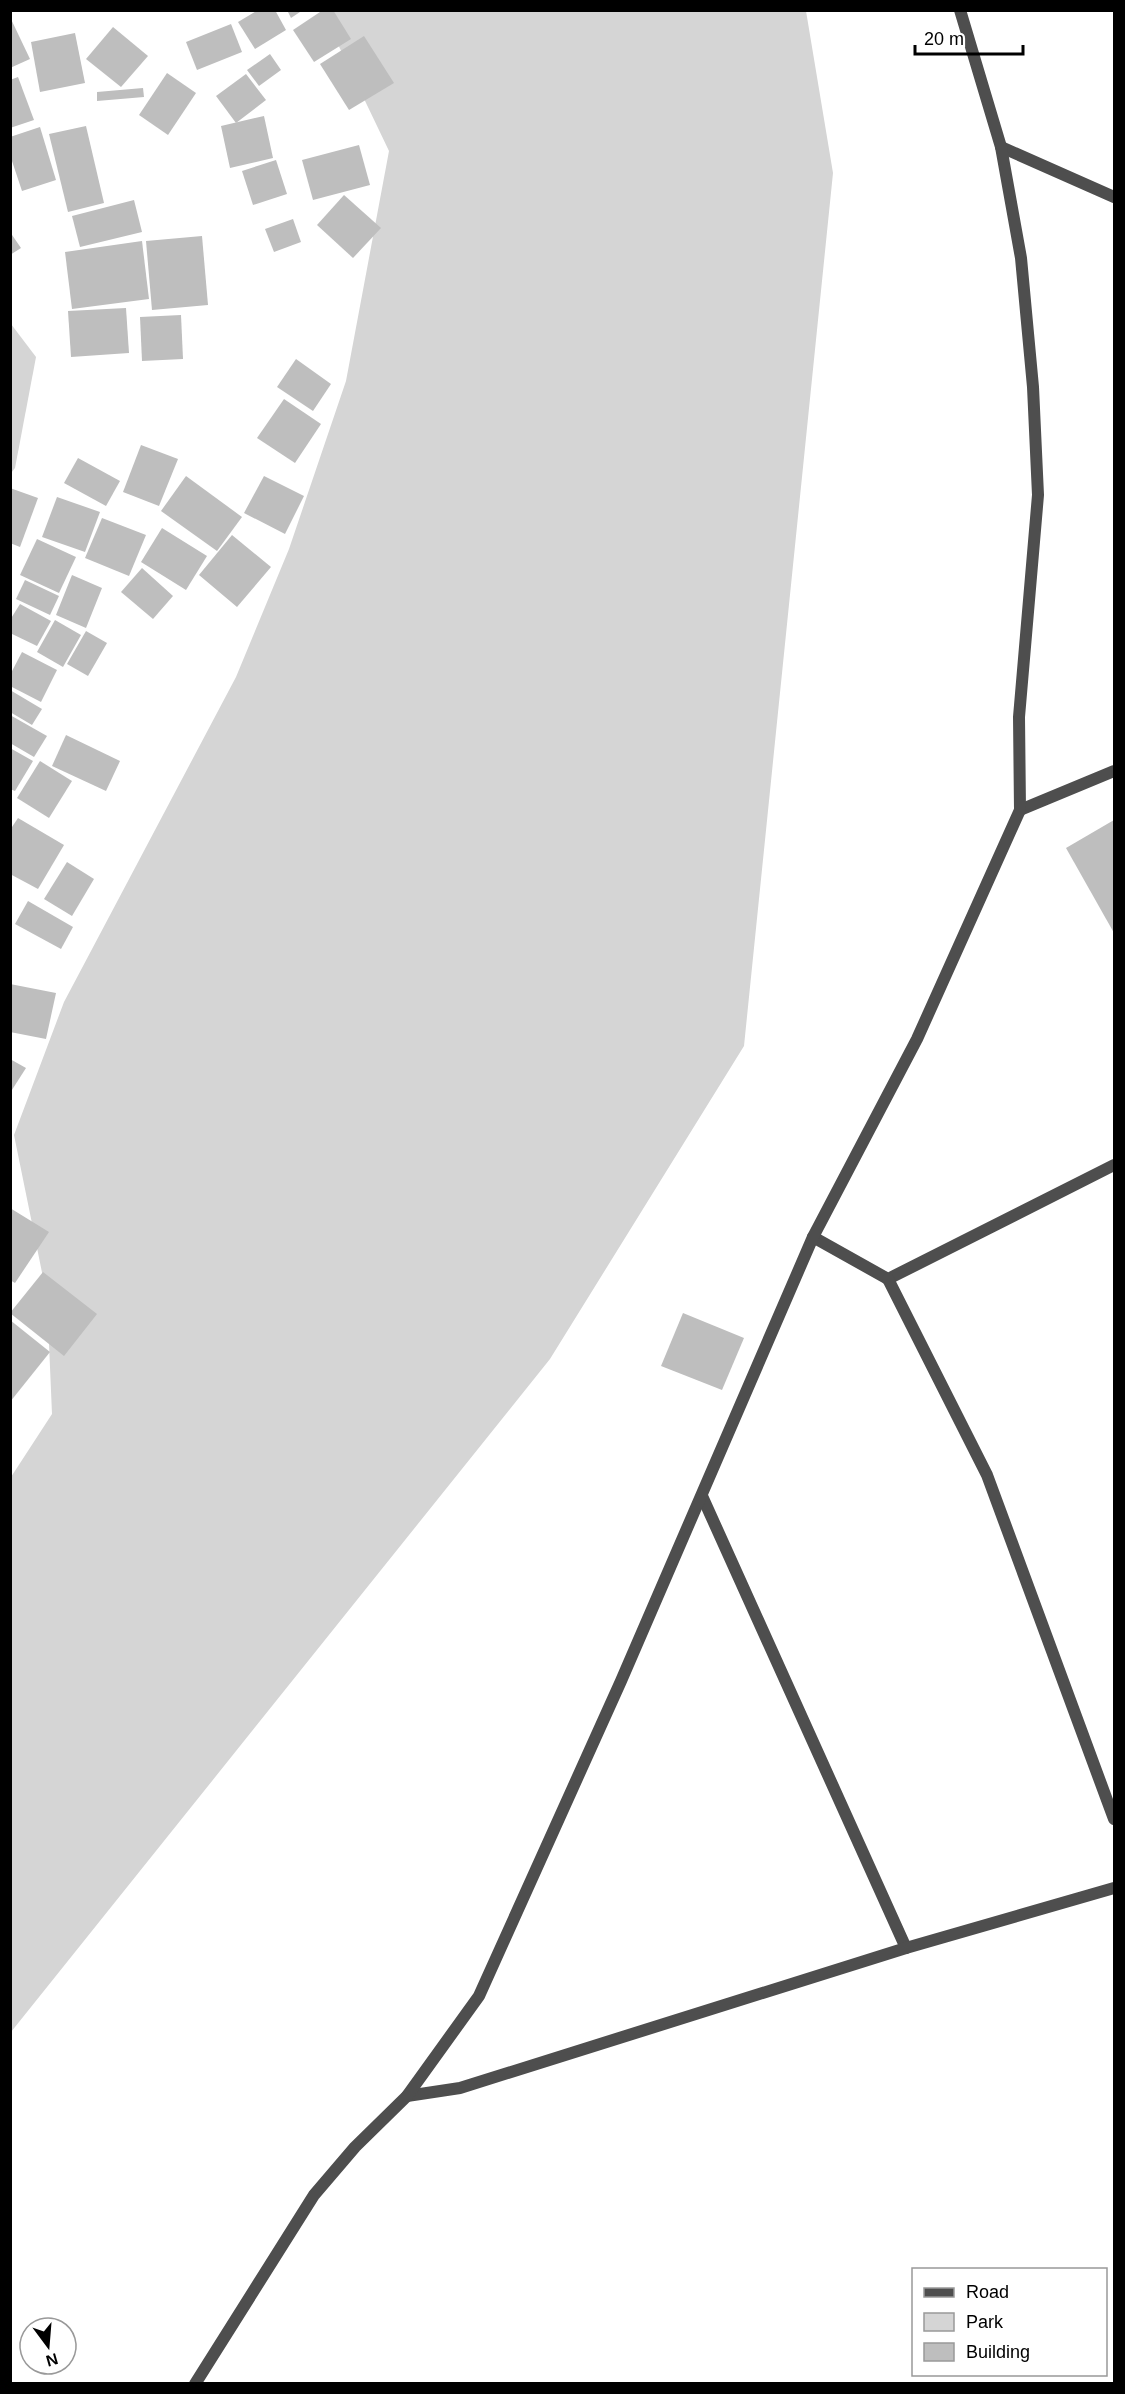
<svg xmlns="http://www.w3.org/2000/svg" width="1125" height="2394" font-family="Helvetica,sans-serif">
<rect width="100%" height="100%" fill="#fff"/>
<g fill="#d5d5d5">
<polygon points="322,11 806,11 833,173 744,1046 550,1359 11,2032 11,1477 52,1414 47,1297 14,1135 64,1002 236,677 289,549 346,381 389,151"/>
<polygon points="11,324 36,357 15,468 11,473"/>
</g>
<g fill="#bebebe">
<polygon points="258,10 275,10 286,30 255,49 238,22"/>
<polygon points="287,10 303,10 291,18"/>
<polygon points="323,10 333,10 351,39 314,62 293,30"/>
<polygon points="10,17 30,59 10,68"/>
<polygon points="231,24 242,52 197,70 186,42"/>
<polygon points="113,27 148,56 121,87 86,59"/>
<polygon points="75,33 85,83 40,92 31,42"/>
<polygon points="364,36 394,83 349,110 320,64"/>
<polygon points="270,54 281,70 259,86 247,70"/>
<polygon points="167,73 196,93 168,135 139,115"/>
<polygon points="246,74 266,100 236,123 216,96"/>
<polygon points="18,77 34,120 10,128 10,80"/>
<polygon points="143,88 144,97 97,101 97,92"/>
<polygon points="264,116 273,158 230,168 221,126"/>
<polygon points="86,126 104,203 68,212 49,134"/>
<polygon points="40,127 56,180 22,191 10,155 10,137"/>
<polygon points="359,145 370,185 313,200 302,160"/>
<polygon points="276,160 287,194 253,205 242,171"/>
<polygon points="344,195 381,228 353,258 317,225"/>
<polygon points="134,200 142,232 80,247 72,216"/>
<polygon points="293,219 301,242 274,252 265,229"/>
<polygon points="10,232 21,248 10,255"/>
<polygon points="202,236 208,305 152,310 146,241"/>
<polygon points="142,241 149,299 72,309 65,252"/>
<polygon points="126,308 129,353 71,357 68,311"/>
<polygon points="181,315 183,359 142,361 140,317"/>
<polygon points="296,359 331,384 313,411 277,387"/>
<polygon points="284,399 321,424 295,463 257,438"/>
<polygon points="141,445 178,459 159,506 123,492"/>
<polygon points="78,458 120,481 106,506 64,483"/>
<polygon points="186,476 242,517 217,551 161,511"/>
<polygon points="264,476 304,496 285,534 244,513"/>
<polygon points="10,488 38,498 20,547 10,543"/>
<polygon points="57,497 100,512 85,552 42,537"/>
<polygon points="102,518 146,535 129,576 85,558"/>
<polygon points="162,528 207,556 186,590 141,562"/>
<polygon points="232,535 271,567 237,607 199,575"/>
<polygon points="37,539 76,557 59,593 20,575"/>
<polygon points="142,568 173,596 153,619 121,592"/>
<polygon points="72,575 102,588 86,628 56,615"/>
<polygon points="25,580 59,596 50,615 16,599"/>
<polygon points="20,604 51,621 37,646 10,633 10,620"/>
<polygon points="55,620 81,635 63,667 37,652"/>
<polygon points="86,631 107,643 88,676 67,664"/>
<polygon points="22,652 57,670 41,702 10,686 10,675"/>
<polygon points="10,690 42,709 32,725 10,712"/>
<polygon points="10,715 47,736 34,757 10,743"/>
<polygon points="66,735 120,761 106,791 52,766"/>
<polygon points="10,748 33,761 15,791 10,789"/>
<polygon points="40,761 72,781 49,818 17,798"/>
<polygon points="18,818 64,845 38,889 10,874 10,830"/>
<polygon points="1114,820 1114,933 1066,848"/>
<polygon points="67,862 94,879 72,916 44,899"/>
<polygon points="28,901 73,927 61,949 15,924"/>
<polygon points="10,984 56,993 46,1039 10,1032"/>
<polygon points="10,1059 26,1068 10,1093"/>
<polygon points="10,1208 49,1232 15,1283 10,1280"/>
<polygon points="43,1272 97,1314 64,1356 10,1313"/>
<polygon points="683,1313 744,1338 722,1390 661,1366"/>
<polygon points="10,1320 50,1352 10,1402"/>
</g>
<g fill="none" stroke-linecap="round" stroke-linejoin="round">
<g stroke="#4e4e4e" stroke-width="12">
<polyline points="1001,147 1114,197"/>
<polyline points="1020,810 1114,771"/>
<polyline points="813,1237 888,1279 1114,1165"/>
<polyline points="888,1279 987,1475 1114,1819"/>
<polyline points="702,1496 906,1948"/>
<polyline points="407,2096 460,2088 906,1948 1114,1888"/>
<polyline points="195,2384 314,2195 355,2147 407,2096 479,1996 621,1681 813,1237 917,1039 1020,810 1019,717 1038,495 1033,387 1021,258 1001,147 960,10"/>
</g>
</g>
<rect width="1125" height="2394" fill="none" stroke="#000000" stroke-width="24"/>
<rect x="912" y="2268" width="195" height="108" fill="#ffffff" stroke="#999999" stroke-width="1.5"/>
<rect x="924" y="2288" width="30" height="9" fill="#4e4e4e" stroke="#999999" stroke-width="1.5"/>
<text x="966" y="2298" font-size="18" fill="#000000">Road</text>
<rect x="924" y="2313" width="30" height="18" fill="#d5d5d5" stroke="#999999" stroke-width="1.5"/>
<text x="966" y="2328" font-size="18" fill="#000000">Park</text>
<rect x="924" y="2343" width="30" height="18" fill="#bebebe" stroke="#999999" stroke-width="1.5"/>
<text x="966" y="2358" font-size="18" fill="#000000">Building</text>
<g transform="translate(48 2346) rotate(164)"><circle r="28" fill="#ffffff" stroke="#999999" stroke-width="1.5"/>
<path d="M0-4.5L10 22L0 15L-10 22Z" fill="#000000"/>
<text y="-9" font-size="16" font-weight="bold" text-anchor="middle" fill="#000000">N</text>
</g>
<path d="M915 45v9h108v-9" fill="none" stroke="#000000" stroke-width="3"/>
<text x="924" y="45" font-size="18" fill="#000000" stroke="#ffffff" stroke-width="4.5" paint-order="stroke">20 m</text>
</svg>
